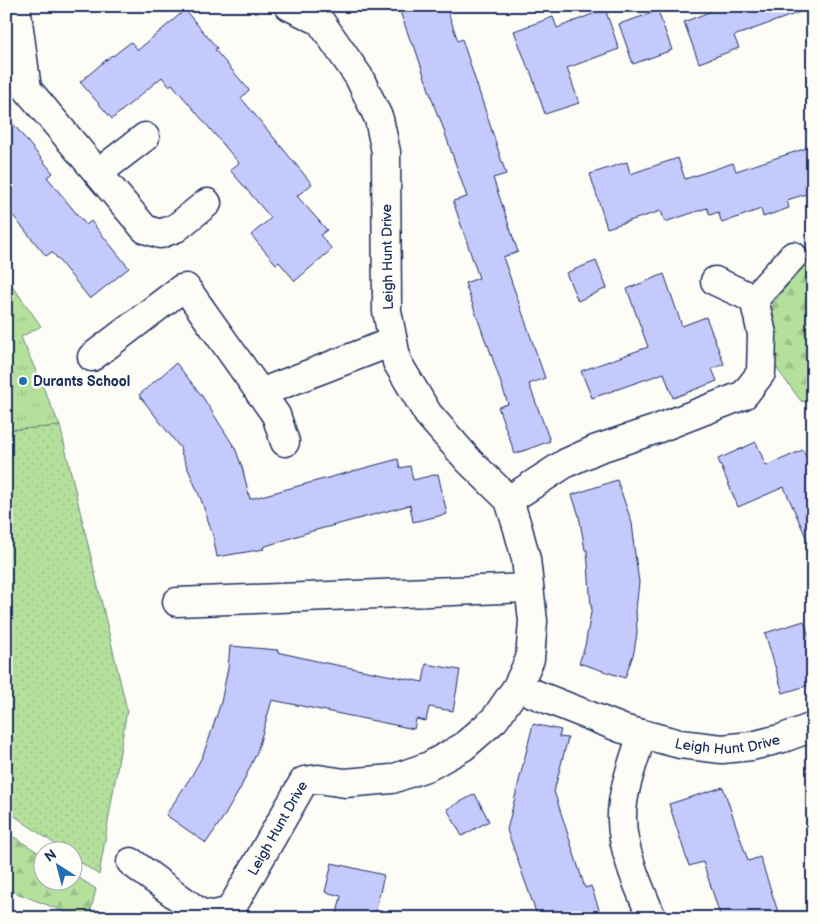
<svg xmlns="http://www.w3.org/2000/svg" width="819" height="924" font-family="'Balsamiq Sans',sans-serif">
  <style>
    .grass { fill: url(#grass-dots); stroke: #68887d }
    .forest { fill: url(#forest-firs); stroke: #68887d }
    .park { fill: url(#park-tufts); stroke: #68887d }
    .building { fill: #c5cafc; stroke: #1b2f5e }
    .lines { fill: none; stroke-linecap: round; stroke-linejoin: round }
    .minor-casing { stroke: #1b2f5e; stroke-width: 31 }
    .minor { stroke: #fdfcf7; stroke-width: 28 }
    .poi-dot { fill: #1f6fb2; stroke: #fdfcf7; stroke-width: 2 }
    .labels { text-anchor: middle; stroke-width: 5; stroke-linejoin: round; paint-order: stroke }
    .street-label { font-size: 14px; fill: #1b2f5e; stroke: #fdfcf7 }
    .poi-label { font-size: 14px; font-weight: bold; fill: #1b2f5e; stroke: #fdfcf7; text-anchor: start }
  </style>
  <defs>
    <pattern id="grass-dots" width="8" height="8" patternUnits="userSpaceOnUse" patternTransform="scale(1.25)"><rect width="8" height="8" fill="#b5e09c"/><path d="M2 2h.1M6 6h.1" fill="none" stroke="#9bc089" stroke-width="1.8" stroke-linecap="round"/></pattern>
    <pattern id="forest-firs" width="22" height="20" patternUnits="userSpaceOnUse" patternTransform="scale(1.25)"><rect width="22" height="20" fill="#b5e09c"/><path d="M5 1l3.5 6h-7zM16 11l3.5 6h-7z" fill="#9bc089"/></pattern>
    <pattern id="park-tufts" width="24" height="20" patternUnits="userSpaceOnUse" patternTransform="scale(1.25)"><rect width="24" height="20" fill="#b5e09c"/><path d="M3 7l-1-3M5 7V3M7 7l1-3M15 17l-1-3M17 17v-4M19 17l1-3" fill="none" stroke="#9bc089"/></pattern>
  </defs>
  <rect width="100%" height="100%" fill="#fdfcf7"/>
  <filter id="ink" filterUnits="userSpaceOnUse"><feTurbulence type="fractalNoise" baseFrequency=".02" numOctaves="2"/><feDisplacementMap in="SourceGraphic" scale="10" xChannelSelector="R" yChannelSelector="G"/><feConvolveMatrix kernelMatrix="1 2 1 2 8 2 1 2 1" color-interpolation-filters="sRGB"/></filter>
  <g filter="url(#ink)">
    <polygon class="grass" points="60,426 127,710 99,875 73,857 72,852 65,851 6,810 6,430"/>
    <g class="forest">
      <polygon points="813,257 813,403 801,401 775,366 773,334 773,303 801,268"/>
      <polygon points="6,832 42,855 42,882 72,882 73,874 96,889 89,918 81,918 6,889"/>
    </g>
    <polygon class="park" points="6,277 41,326 21,337 60,426 6,430"/>
    <g class="building">
      <polygon points="398,6 446,6 458,41 462,39 506,174 493,178 518,252 503,257 545,378 529,384 550,441 515,454 498,407 508,404 488,345 487,345 465,283 479,278 453,201 467,197 439,116 438,117 414,45 412,45"/>
      <polygon points="724,6 806,6 806,10 734,36 739,48 699,63 684,22"/>
      <polygon points="605,9 619,49 567,68 579,103 545,114 530,70 529,71 514,31 553,17 557,28"/>
      <polygon points="185,10 217,48 215,50 249,90 241,98 312,184 297,196 327,230 320,235 332,249 295,281 279,262 276,264 251,235 271,218 230,170 239,163 172,84 169,86 162,77 112,119 80,82 112,55 113,56 131,42 138,50"/>
      <polygon points="658,11 672,50 633,64 619,24"/>
      <polygon points="6,115 53,173 47,177 67,202 86,225 91,221 129,268 90,299 52,252 46,256 6,207"/>
      <polygon points="813,146 813,192 787,200 789,208 763,217 761,209 722,223 718,212 710,215 707,208 665,222 661,211 607,228 590,174 627,162 630,174 678,158 685,179 733,163 736,171"/>
      <polygon points="596,261 607,288 578,301 566,273"/>
      <polygon points="664,274 682,326 706,317 724,364 712,369 717,381 673,398 664,373 592,398 581,371 648,347 627,289"/>
      <polygon points="176,363 202,396 235,448 242,467 250,499 398,459 400,468 410,466 413,480 438,474 447,514 413,522 410,505 309,532 263,547 264,549 217,557 213,536 202,502 180,450 181,449 139,395"/>
      <polygon points="756,442 766,466 803,450 813,473 813,553 784,487 738,507 718,459"/>
      <polygon points="617,480 632,523 634,540 633,540 639,582 636,610 637,633 634,652 625,678 579,663 585,646 592,607 591,607 587,550 585,550 579,516 572,495"/>
      <polygon points="804,621 813,649 813,684 783,693 765,633"/>
      <polygon points="230,646 278,650 277,652 321,662 423,682 426,664 460,670 453,711 429,707 426,721 416,719 414,729 272,700 257,752 240,789 225,815 206,843 166,815 192,775 202,757 209,739 221,702 228,668"/>
      <polygon points="533,724 561,730 559,737 568,738 554,791 585,888 591,886 602,918 538,918 507,830"/>
      <polygon points="723,787 748,861 760,857 780,918 721,918 703,862 689,866 669,804"/>
      <polygon points="475,794 489,821 462,836 447,809"/>
      <polygon points="332,863 384,875 374,918 336,918 341,896 325,892"/>
    </g>
    <g class="lines">
      <g class="minor-casing">
        <g id="minor">
          <polyline points="16,6 27,89 145,229 160,234 176,228 207,203"/>
          <polyline points="98,173 145,137"/>
          <polyline points="754,299 793,256"/>
          <polyline points="92,357 181,289 186,288 276,415 285,442"/>
          <polyline points="260,393 392,342"/>
          <polyline points="509,500 566,463 597,449 654,430 744,395 761,373 762,334 754,299 715,281"/>
          <polyline points="177,602 529,588"/>
          <path id="s1" d="M517 687 623 729 680 744 722 749 752 746 783 738 813 727"/>
          <path d="M642 734C634 761 621 792 622 820 622 850 640 890 652 918"/>
          <path id="s2" d="M131 862 200 913 214 915 230 911 304 781 318 779 345 783 392 779 429 766 463 747 495 719 517 687 530 659 533 621 526 559 518 529 509 500 469 461 428 414 397 362 387 311 386 152 379 119 359 77 320 21 289 6"/>
        </g>
      </g>
      <use href="#minor" class="minor"/>
    </g>
  </g>
  <circle class="poi-dot" cx="23" cy="381" r="5"/>
  <g class="labels">
    <g class="street-label">
      <text transform="translate(387 257) rotate(-91)" y="5">Leigh Hunt Drive</text>
      <text dy="5" stroke="none"><textPath href="#s1" startOffset="221">Leigh Hunt Drive</textPath></text>
      <text dy="5" stroke="none"><textPath href="#s2" startOffset="212">Leigh Hunt Drive</textPath></text>
    </g>
    <g class="poi-label">
      <text x="33" y="386">Durants School</text>
    </g>
  </g>
  <rect width="819" height="924" fill="none" stroke="#fdfcf7" stroke-width="25"/>
  <rect x="12" y="12" width="794" height="899" fill="none" stroke="#1b2f5e" stroke-width="2" filter="url(#ink)"/>
  <g transform="translate(58 866) rotate(324)"><circle r="24" fill="#fdfcf7" stroke="#a3aaba"/>
  <path d="M0-4L9 19L0 12L-9 19Z" fill="#1f6fb2"/>
  <text y="-8" font-size="14" font-weight="bold" text-anchor="middle" fill="#1b2f5e">N</text>
  </g>
</svg>
